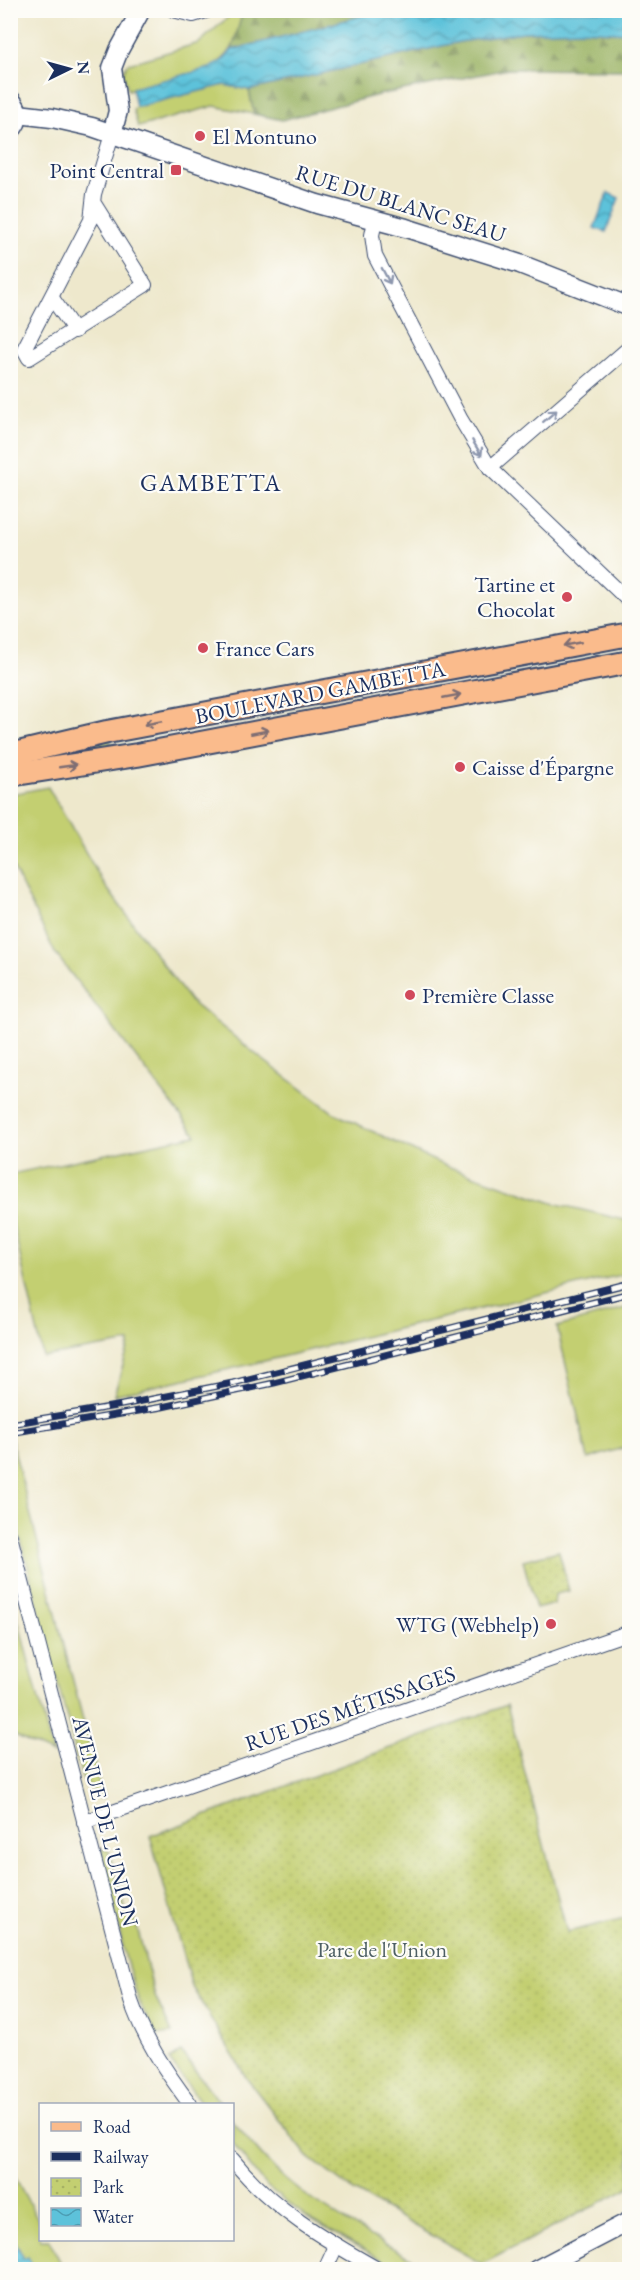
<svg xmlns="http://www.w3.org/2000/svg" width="640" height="2280" font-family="'EB Garamond',serif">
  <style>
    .grass { fill: #c3cf71; stroke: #6f7f68; stroke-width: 1.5 }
    .forest { fill: url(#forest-firs); stroke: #5a7060; stroke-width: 1.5 }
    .park { fill: url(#park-dots); stroke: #6f7f68; stroke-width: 1.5 }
    .water { fill: url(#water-waves); stroke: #3c789c; stroke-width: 1.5 }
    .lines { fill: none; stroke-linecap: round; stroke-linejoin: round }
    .minor-casing { stroke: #3b4b6e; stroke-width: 16 }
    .tertiary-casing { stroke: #3b4b6e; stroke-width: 21 }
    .primary-casing { stroke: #3b4b6e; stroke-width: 26 }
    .minor { stroke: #fff; stroke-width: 14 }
    .tertiary { stroke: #fff; stroke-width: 18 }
    .primary { stroke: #fabb8c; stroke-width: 22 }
    .rail-casing { stroke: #1b2f5e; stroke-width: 7 }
    .rail { stroke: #fdfcf7; stroke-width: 4.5; stroke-dasharray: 14; stroke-linecap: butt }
    .oneway { stroke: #8d97ae }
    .oneway2 { stroke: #7f6e73 }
    .poi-dot { fill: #d1495b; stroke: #fdfcf7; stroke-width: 2 }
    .labels { text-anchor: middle; stroke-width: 4.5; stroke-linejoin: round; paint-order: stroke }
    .poi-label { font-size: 22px; fill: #1b2f5e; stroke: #fdfcf7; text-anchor: start }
    .street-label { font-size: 22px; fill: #1b2f5e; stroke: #fdfcf7 }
    .park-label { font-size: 22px; fill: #4d5f64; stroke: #fdfcf7 }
    .neighbourhood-label { font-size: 24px; letter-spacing: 1.5px; fill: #1b2f5e; stroke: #fdfcf7 }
  </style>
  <defs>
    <pattern id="forest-firs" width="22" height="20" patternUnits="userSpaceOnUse" patternTransform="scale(1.5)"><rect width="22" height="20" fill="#9ab263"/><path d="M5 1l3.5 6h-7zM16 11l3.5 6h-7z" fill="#7d9155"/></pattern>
    <pattern id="park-dots" width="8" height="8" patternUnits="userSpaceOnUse" patternTransform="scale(1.5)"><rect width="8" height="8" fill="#c3cf71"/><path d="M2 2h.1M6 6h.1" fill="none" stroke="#a7b264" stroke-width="1.8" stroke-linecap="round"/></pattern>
    <pattern id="water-waves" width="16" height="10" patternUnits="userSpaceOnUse" patternTransform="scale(1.5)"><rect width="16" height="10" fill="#5dc2da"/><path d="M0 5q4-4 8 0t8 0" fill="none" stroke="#4c9eb4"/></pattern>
  </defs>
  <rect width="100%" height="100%" fill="#fdfcf7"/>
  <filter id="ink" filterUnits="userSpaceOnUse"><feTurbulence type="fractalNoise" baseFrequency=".0167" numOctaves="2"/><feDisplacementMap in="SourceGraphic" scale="12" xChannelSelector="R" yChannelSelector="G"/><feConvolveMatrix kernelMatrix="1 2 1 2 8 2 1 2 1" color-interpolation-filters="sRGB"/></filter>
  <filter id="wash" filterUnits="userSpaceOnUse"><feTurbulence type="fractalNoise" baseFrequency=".008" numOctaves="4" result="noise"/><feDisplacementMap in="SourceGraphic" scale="24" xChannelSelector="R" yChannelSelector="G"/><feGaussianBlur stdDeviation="1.35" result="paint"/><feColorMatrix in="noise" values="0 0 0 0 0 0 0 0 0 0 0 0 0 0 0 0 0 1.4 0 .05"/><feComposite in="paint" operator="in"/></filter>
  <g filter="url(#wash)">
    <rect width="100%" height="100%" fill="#eee8cc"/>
    <g class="grass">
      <path d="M235 11H243C236 37 236 54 210 68L128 90 123 73 127 64 199 43Z"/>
      <polygon points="224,85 249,90 254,114 214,106 138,127 133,109 136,107"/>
      <polygon points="110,739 113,752 57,759 38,756"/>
      <polygon points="48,787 104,884 190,1001 262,1059 334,1113 441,1164 553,1203 629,1221 629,1273 252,1364 114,1395 130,1342 43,1357 11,1216 11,1174 196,1135 55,953 11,863 11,794"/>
      <polygon points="629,1307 629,1446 588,1459 557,1327"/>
      <polygon points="10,1438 11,1438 103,1798 98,1798 82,1777 11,1502"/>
      <polygon points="11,1593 53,1754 11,1734"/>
      <polygon points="108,1849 125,1909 135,1919 155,1996 172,2033 156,2035 139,2002 126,1960 101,1850"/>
      <polygon points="181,2052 221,2104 202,2104 169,2060"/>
      <path d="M232 2120C252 2145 277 2175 303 2193 343 2222 388 2245 431 2269H399L308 2218 265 2185 233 2144Z"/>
      <polygon points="10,2168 40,2223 40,2240 49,2240 64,2269 35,2269 28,2258 24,2259 11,2233"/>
    </g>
    <g class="forest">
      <polygon points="243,11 384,11 232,50"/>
      <polygon points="581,30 629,33 629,70 508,69 378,95 282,120 254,114 249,90 459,42 523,32"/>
    </g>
    <g class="park">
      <polygon points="559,1551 569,1591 555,1594 554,1604 536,1609 523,1560"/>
      <polygon points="507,1705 567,1932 629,1917 630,2187 482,2264 354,2191 308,2157 247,2079 192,1987 150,1836"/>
    </g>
    <g class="water">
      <polygon points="384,10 629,11 629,33 581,30 523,32 459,42 249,90 224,85 136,107 132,88 210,68 222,61 232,50"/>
      <polygon points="608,193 619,198 606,232 594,228"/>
      <polygon points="11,2233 24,2259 28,2257 35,2269 11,2269"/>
    </g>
  </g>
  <g filter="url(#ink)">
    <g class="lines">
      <g class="minor-casing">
        <g id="minor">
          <polyline points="173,10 193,15 209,10"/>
          <polyline points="93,202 145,285 29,358 24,349 91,220 94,194 112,134"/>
          <polyline points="375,221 372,235 375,256 460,418 490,468 630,602"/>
          <polyline points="52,298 75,331"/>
          <polyline points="490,468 630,347"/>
          <path d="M10 1536 131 2001C144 2039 166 2072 190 2104"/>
          <polyline points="84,1822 630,1632"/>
          <path d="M232 2159C272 2209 324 2239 379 2270"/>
          <polyline points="325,2270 336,2246"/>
        </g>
      </g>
      <g class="tertiary-casing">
        <g id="tertiary">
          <path d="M10 99C20 109 21 121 10 131"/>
          <polyline points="18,114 52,118 92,127 317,204 406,228 520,264 630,307"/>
          <polyline points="112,134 118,111 112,68 119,50 141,10"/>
          <polyline points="536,2270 630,2221"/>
        </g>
      </g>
      <g class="primary-casing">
        <g id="primary">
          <polyline points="10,755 107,732 630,634"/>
          <polyline points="10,775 137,755 630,662"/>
        </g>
      </g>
      <use href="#minor" class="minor"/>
      <use href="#tertiary" class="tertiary"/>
      <use href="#primary" class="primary"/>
      <g class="rail-casing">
        <g id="rail">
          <polyline points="10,1424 122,1405 233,1383 630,1283"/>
          <polyline points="10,1433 162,1407 274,1383 630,1293"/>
        </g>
      </g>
      <use href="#rail" class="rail"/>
    </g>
    <defs><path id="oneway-shaft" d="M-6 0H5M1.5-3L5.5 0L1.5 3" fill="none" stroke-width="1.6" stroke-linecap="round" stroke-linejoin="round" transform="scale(1.5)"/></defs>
    <g class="oneway">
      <use href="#oneway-shaft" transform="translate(386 276) rotate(62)"/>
      <use href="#oneway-shaft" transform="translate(550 416) rotate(-41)"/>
      <use href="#oneway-shaft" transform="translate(477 448) rotate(59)"/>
    </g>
    <g class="oneway2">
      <use href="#oneway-shaft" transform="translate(572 644) rotate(169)"/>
      <use href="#oneway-shaft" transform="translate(452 696) rotate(-11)"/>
      <use href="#oneway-shaft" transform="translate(153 723) rotate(169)"/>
      <use href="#oneway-shaft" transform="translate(260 732) rotate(-11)"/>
      <use href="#oneway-shaft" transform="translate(68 766) rotate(-8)"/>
    </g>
  </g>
  <g class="poi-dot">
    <circle cx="200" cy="136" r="6"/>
    <rect x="170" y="164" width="12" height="12" rx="3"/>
    <circle cx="567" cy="597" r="6"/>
    <circle cx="203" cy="648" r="6"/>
    <circle cx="460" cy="767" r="6"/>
    <circle cx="410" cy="995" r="6"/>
    <circle cx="551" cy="1624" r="6"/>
  </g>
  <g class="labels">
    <g class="poi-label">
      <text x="212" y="144">El Montuno</text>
      <text x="164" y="178" text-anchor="end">Point Central</text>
      <text x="555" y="592" text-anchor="end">Tartine et<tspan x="555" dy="25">Chocolat</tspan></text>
      <text x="215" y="656">France Cars</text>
      <text x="472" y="775">Caisse d'Épargne</text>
      <text x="422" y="1003">Première Classe</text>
      <text x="539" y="1632" text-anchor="end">WTG (Webhelp)</text>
    </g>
    <g class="street-label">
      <text transform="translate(401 203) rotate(17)" y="8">RUE DU BLANC SEAU</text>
      <text transform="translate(320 692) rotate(-11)" y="8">BOULEVARD GAMBETTA</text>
      <text transform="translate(350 1708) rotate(-19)" y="8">RUE DES MÉTISSAGES</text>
      <text transform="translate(106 1821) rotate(76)" y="8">AVENUE DE L'UNION</text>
    </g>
    <g class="park-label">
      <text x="382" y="1957">Parc de l'Union</text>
    </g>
    <g class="neighbourhood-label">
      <text x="211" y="491">GAMBETTA</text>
    </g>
  </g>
  <rect width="640" height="2280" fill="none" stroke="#fdfcf7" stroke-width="36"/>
  <rect x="39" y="2103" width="195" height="138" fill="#fdfcf7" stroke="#a3aaba" stroke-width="1.5"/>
  <rect x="51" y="2122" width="30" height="9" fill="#fabb8c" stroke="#a3aaba" stroke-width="1.5"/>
  <text x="93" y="2133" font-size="18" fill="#1b2f5e">Road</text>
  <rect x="51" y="2152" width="30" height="9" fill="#1b2f5e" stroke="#a3aaba" stroke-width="1.5"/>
  <text x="93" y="2163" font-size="18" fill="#1b2f5e">Railway</text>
  <rect x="51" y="2178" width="30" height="18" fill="url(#park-dots)" stroke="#a3aaba" stroke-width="1.5"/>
  <text x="93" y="2193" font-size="18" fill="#1b2f5e">Park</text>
  <rect x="51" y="2208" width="30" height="18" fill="url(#water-waves)" stroke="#a3aaba" stroke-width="1.5"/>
  <text x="93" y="2223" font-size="18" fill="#1b2f5e">Water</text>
  <g transform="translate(69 69) rotate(85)" stroke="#fdfcf7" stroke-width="4.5" paint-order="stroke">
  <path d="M0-4.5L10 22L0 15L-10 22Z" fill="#1b2f5e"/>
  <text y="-9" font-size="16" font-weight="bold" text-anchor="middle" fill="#1b2f5e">N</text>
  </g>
</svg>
